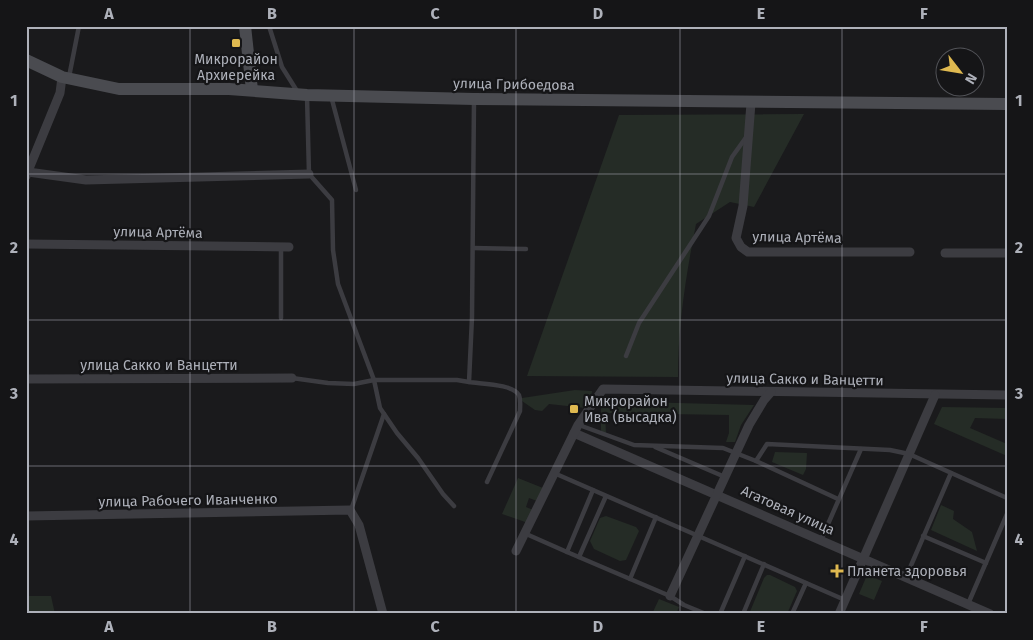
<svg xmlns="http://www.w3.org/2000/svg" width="1033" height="640" font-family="'Fira Sans',sans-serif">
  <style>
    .green { fill: #252c26 }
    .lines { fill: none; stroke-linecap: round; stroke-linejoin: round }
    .lane { stroke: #3c3c41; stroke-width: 4.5 }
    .street { stroke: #3c3c41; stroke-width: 9 }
    .secondary { stroke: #4a4b50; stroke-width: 12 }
    .grid { fill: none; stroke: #aeb1ba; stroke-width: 1; stroke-opacity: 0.55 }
    .poi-dot { fill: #dfb950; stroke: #151517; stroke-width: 2 }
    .labels { text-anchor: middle; stroke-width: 4.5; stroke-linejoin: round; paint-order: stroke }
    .poi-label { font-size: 14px; fill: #aeb1ba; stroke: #151517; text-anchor: start }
    .street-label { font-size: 14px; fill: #aeb1ba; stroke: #151517 }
    .neatline { fill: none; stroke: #aeb1ba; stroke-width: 2 }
    .grid-label { font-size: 16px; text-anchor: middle; font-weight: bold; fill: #aeb1ba }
  </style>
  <rect width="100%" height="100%" fill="#1a1a1c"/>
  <g class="green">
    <path d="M804 114 754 207 730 202 696 224C686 275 678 325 678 377L527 376 619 115Z"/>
    <polygon points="575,390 592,391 591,401 586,408 549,404 542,411 535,410 522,401 522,398"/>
    <polygon points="601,401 754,405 741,425 735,442 726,442 729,433 729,415 605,413 606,434 601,433"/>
    <polygon points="942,407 1007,408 1007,419 975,418 970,428 1007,444 1007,456 934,424"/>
    <polygon points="775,452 807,453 806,469 803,475 772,462"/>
    <polygon points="518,478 543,488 537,501 529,498 526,507 533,510 528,523 502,514"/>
    <polygon points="941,505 954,511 953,519 972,532 977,551 931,530"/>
    <polygon points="606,516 636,527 639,531 626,560 620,561 594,549 590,541 600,518"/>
    <polygon points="767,575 770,575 795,587 797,591 787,614 749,614 764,578"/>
    <polygon points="867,575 882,581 874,600 859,594"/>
    <polygon points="26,596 51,596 55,614 26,614"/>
    <polygon points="659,599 679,607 676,614 652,614"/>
  </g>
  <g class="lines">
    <g class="lane">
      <polyline points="269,26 282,67 297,91"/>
      <polyline points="69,77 79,26"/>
      <polyline points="307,96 309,174 332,200 333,250 338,284 374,380 380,408 397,433 418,458 443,494 454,506"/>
      <polyline points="331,96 356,190"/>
      <path d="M474 100 472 317 469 382C481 384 513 384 519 395 521 400 520 406 520 411L487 482"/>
      <polyline points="281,247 281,318"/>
      <polyline points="473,248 526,249"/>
      <polyline points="626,356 639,323 709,216 732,157 747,136"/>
      <polyline points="292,378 328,383 354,384 374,380 457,380 469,382"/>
      <polyline points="579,425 634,445 723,448 756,461 767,444 890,450 909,454 1007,498"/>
      <polyline points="655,447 725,477"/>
      <polyline points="756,461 838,499"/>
      <polyline points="554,473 845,600"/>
      <polyline points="593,490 567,552 670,596 684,605 706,614"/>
      <polyline points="351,510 384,414"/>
      <polyline points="524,533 567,552"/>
      <polyline points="923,536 986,563"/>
      <polyline points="821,540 861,449"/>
      <polyline points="579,557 606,496"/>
      <polyline points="906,577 951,473"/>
      <polyline points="630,579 656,517"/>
      <polyline points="968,604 1007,514"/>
      <polyline points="720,614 745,556"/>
      <polyline points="743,614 764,564"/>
      <polyline points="792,614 806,583"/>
    </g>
    <g class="street">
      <polyline points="751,103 743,206 736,238 741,247 748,252 910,252"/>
      <polyline points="28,172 86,180 309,174"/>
      <polyline points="26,176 60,93 62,77"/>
      <polyline points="26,244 289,247"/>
      <polyline points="945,253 1007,253"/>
      <polyline points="26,379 292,378"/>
      <polyline points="574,433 990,614"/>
      <polyline points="26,516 350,510 359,525 383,614"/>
      <polyline points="516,551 578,425 603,389 1007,395"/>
      <polyline points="670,596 749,425 764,400 771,392"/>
      <polyline points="839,614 935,395"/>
    </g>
    <g class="secondary">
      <polyline points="245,26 252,90"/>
      <polyline points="26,60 62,77 119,89 229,89 307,95 474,99 1007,104"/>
    </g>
  </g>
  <path class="grid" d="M190 26V614M354 26V614M516 26V614M680 26V614M842 26V614M26 174H1007M26 320H1007M26 466H1007"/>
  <g class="poi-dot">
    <rect x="231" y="38" width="10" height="10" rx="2.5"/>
    <rect x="569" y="404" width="10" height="10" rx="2.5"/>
    <path d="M834.5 563.5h5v5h5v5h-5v5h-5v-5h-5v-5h5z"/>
  </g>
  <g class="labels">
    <g class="poi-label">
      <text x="236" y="64" text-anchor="middle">Микрорайон<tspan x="236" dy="16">Архиерейка</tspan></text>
      <text x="584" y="406">Микрорайон<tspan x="584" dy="16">Ива (высадка)</tspan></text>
      <text x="847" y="576">Планета здоровья</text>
    </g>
    <g class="street-label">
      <text transform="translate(514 84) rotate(1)" y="5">улица Грибоедова</text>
      <text transform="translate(158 232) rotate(1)" y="5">улица Артёма</text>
      <text transform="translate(797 237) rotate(1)" y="5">улица Артёма</text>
      <text x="159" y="370">улица Сакко и Ванцетти</text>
      <text transform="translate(805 379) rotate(1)" y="5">улица Сакко и Ванцетти</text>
      <text transform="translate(188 500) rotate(-1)" y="5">улица Рабочего Иванченко</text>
      <text transform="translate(788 510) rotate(24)" y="5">Агатовая улица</text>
    </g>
  </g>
  <rect width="1033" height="640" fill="none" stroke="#151517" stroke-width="55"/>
  <g transform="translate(960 72) rotate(121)"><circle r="24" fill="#151517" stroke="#525358"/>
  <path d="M0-4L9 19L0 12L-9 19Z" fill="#dfb950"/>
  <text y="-8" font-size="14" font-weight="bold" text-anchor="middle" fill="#aeb1ba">N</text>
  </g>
  <rect x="28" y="28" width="978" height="584" class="neatline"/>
  <g class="grid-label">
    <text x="109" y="19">A</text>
    <text x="272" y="19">B</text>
    <text x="435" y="19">C</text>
    <text x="598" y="19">D</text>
    <text x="761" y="19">E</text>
    <text x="924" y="19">F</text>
    <text x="14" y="106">1</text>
    <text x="1019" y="106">1</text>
    <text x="14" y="253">2</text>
    <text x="1019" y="253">2</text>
    <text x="14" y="399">3</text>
    <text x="1019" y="399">3</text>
    <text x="14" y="545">4</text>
    <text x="1019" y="545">4</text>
    <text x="109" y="632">A</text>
    <text x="272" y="632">B</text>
    <text x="435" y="632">C</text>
    <text x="598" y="632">D</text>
    <text x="761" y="632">E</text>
    <text x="924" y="632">F</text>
  </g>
</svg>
